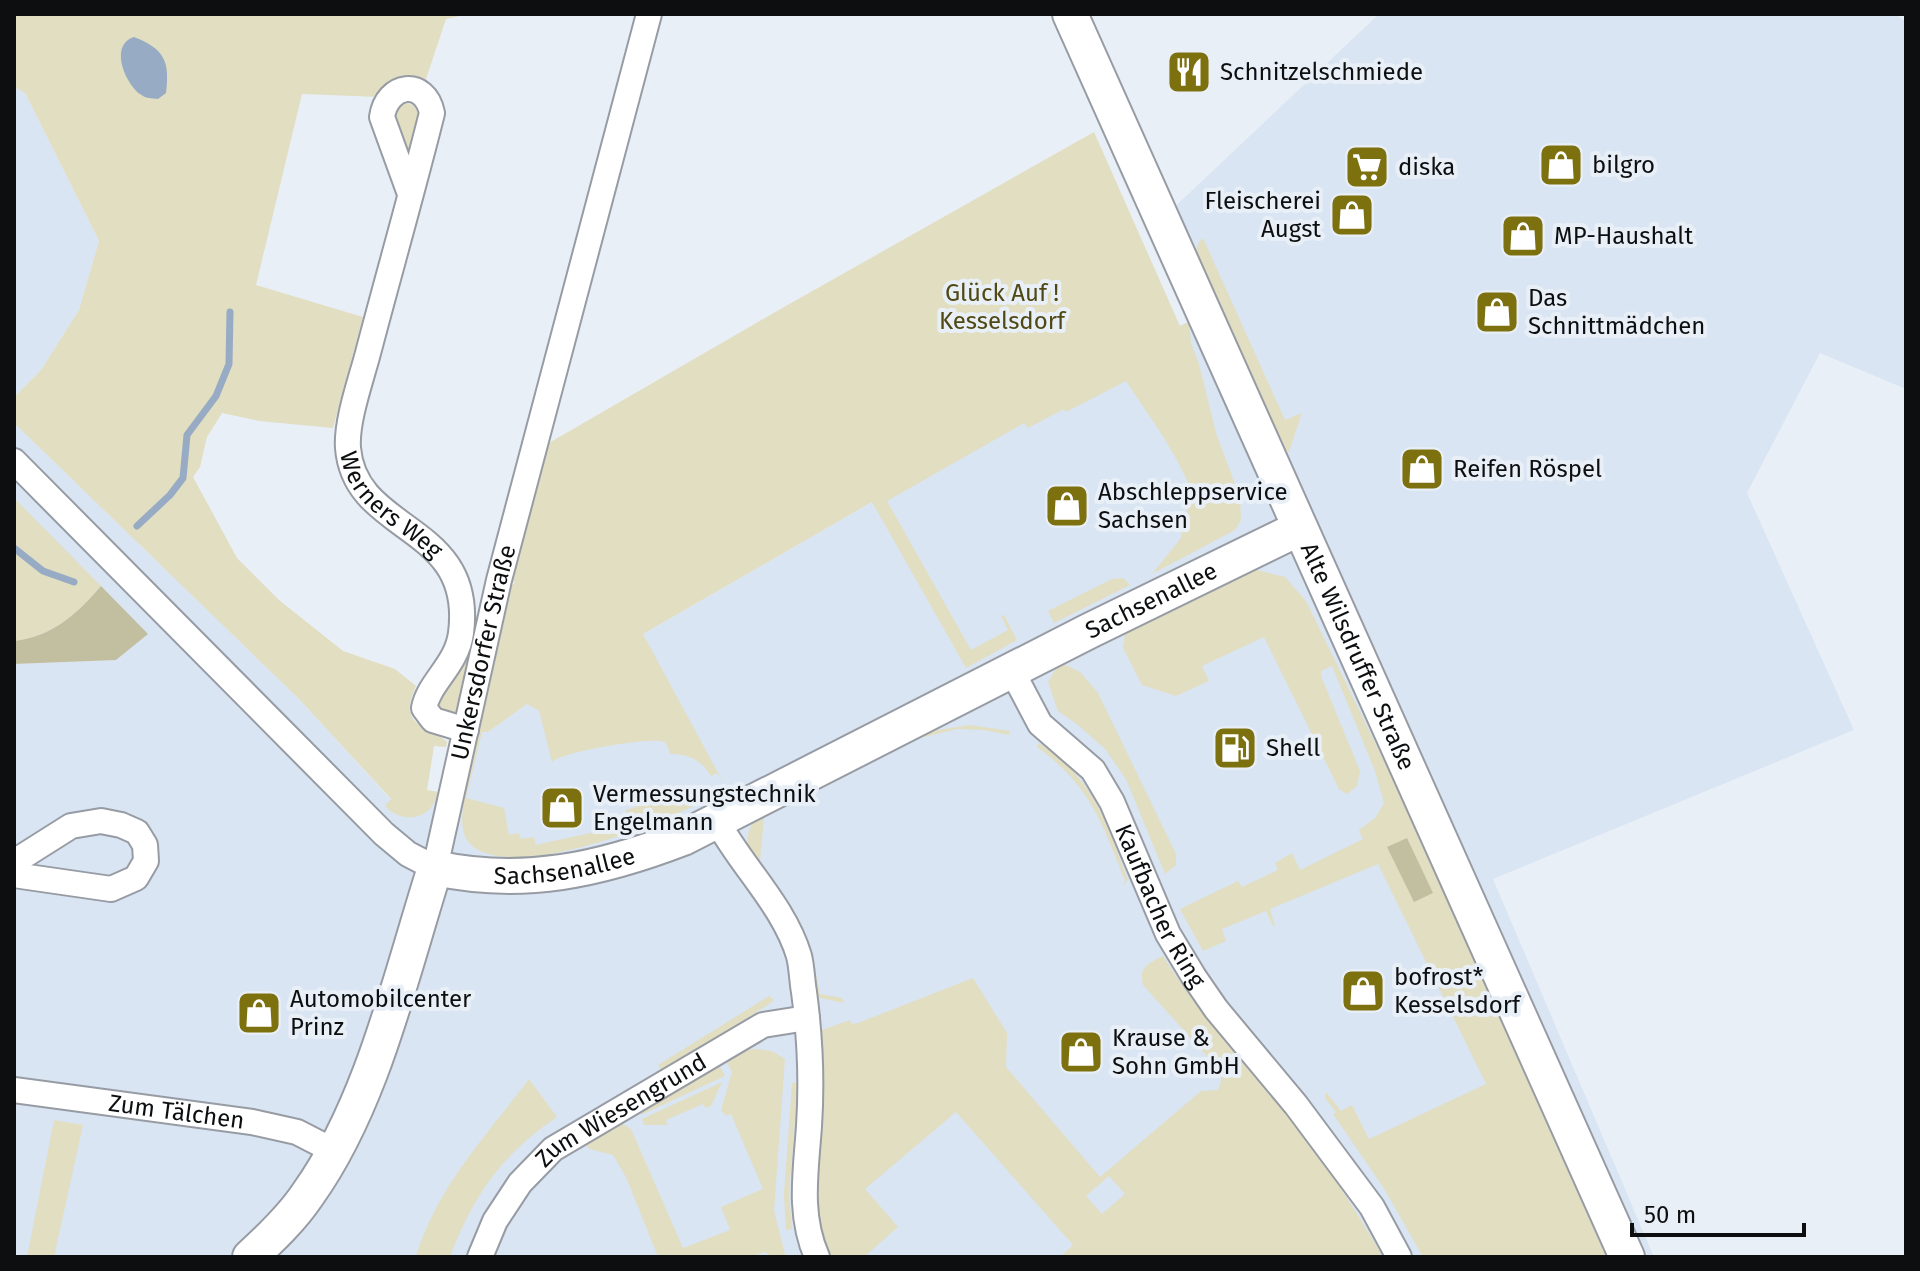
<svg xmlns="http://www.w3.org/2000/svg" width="1920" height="1271" font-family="'Fira Sans',sans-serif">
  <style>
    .built { fill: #dae5f3 }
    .green { fill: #e1dec1; fill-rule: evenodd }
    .forest { fill: #c2bea0 }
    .water { fill: #98abc4 }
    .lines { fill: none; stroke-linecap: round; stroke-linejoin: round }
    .stream { stroke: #98abc4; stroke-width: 7 }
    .street-casing { stroke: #979ca4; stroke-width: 28 }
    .secondary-casing { stroke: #979ca4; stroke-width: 38 }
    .street { stroke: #fff; stroke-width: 24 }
    .secondary { stroke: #fff; stroke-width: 34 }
    .labels { text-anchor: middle; stroke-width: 8; stroke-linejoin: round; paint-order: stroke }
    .poi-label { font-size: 24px; fill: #0c0e10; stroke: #e9eff7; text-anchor: start }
    .park-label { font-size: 24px; fill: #4f4813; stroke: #e9eff7 }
    .street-label { font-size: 24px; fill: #0c0e10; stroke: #e9eff7 }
  </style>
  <rect width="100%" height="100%" fill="#e9eff7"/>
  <g class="built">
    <polygon points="1379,14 1895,14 1906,22 1906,389 1820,353 1747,493 1854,730 1493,879 1654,1257 14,1257 14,664 116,660 147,634 14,498 14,423 299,699 393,802 423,795 463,803 482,731 488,732 527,704 643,634 1150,342 1212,309 1167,214"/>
    <polygon points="14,87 25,93 99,241 79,310 41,370 14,397"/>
  </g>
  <g class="green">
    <path d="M14 14H469L446 19 424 85 379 97 302 94 256 285 363 317 333 428 259 421 222 413 207 437 200 467 193 477 237 558 279 600 343 651 395 669 416 686C397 728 426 723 447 742L446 747 434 746 427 790 438 792C432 820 403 825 385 806L391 799 299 699 14 423V397L41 370 79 310 99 241 25 93 14 87Z"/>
    <polygon points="401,102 413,105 419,114 408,152 393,118 396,106"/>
    <path d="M1094 132 1180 326 1189 322 1191 343 1199 364 1216 433 1240 498 1241 520 1235 530 1152 574 1181 538 1184 517 1193 495C1177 452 1150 418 1126 381L1066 412 1064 409 1028 428 1024 423 887 501 971 650 1008 630 1001 616 1004 615 1017 640 966 668 872 502 643 634 723 782 717 773 711 776C703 761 687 753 670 754L668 747C667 746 666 743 664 742 653 736 561 752 552 762L539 711 527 704 488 732H482L466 798 504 808 509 835 519 833 521 839 534 837 536 845 612 828 613 830 629 827 626 810 688 790 696 792 701 802C658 825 513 882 471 845 460 835 462 817 463 804L459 802 509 587 515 583 507 574 542 447 777 311Z"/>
    <polygon points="1203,238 1285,420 1302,413 1289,452 1277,447 1191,265 1199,242"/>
    <path d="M14 498 101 586C78 613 52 637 14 641Z"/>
    <polygon points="1257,570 1285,577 1306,601 1419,833 1610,1257 1423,1257 1383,1187 1333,1114 1336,1112 1325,1098 1326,1092 1341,1111 1352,1105 1369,1139 1486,1084 1378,864 1270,909 1275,926 1273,926 1266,911 1222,929 1226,941 1203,951 1180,909 1238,881 1242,887 1278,870 1275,863 1292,853 1300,870 1363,839 1359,830 1375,818 1384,803 1375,771 1332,666 1321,671 1321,676 1360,771 1357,786 1347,794 1339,789 1264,637 1202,666 1209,681 1176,696 1142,685 1123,648 1125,634 1128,629 1240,571"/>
    <polygon points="1123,578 1130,585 1054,623 1048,611 1112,579"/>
    <polygon points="469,614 481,616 459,713 434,711"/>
    <polygon points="1060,662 1080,672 1098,693 1176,854 1176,865 1165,874 1126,779 1105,749 1078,725 1058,711 1048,682"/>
    <path d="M970 725 1010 731 1009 735 984 730 957 729 912 740 764 816 760 863C795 908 810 938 820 994L842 998 844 1003 816 997 747 849C747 837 748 828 756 818L925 732Z"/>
    <path d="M1039 743C1095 780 1105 820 1128 880L1122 886 1125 881C1103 824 1089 784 1037 747Z"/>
    <path d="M1163 956C1198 1013 1239 1054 1280 1105 1318 1153 1352 1203 1383 1257H1060L1073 1245 956 1112 865 1189 898 1227 864 1257H826L813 1214 819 1031 850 1020 851 1024 858 1023 973 978 1007 1033 1006 1067 1100 1177 1201 1091 1218 1090 1221 1081V1072L1143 985C1138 967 1149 963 1163 956ZM1109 1176 1125 1194 1102 1214 1086 1196Z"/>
    <polygon points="769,996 774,1000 768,1005 662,1071 658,1065"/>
    <polygon points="757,1049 772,1051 785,1059 774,1211 785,1254 784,1257 771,1257 765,1252 750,1257 658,1257 626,1177 613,1155 590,1149 584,1144 620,1122 631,1129 683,1248 730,1230 721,1207 763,1189 731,1114 726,1116 721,1110 732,1072 725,1059 742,1050"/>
    <polygon points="718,1063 725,1076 641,1115 642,1108"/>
    <path d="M529 1079 557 1117C502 1154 473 1196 450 1257H416C436 1188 487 1135 529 1079Z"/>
    <polygon points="722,1082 711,1106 705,1108 703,1104 666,1120 668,1125 644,1125 642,1119"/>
    <polygon points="792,1083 798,1083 789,1194 792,1229 786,1230 784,1194"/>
    <polygon points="54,1120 83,1125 54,1257 27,1257"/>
  </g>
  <g class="forest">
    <path d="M101 586 148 634 116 660 14 664V641C52 637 78 613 101 586Z"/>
    <polygon points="1407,838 1433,893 1414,902 1387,847"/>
  </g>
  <path class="water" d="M134 37C165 49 170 62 166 93L158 99C151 98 146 99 140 94 125 83 109 45 134 37Z"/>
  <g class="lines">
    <g class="stream">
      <polyline points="137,526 170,495 183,478 187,435 216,396 229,364 230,312"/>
      <polyline points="14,548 43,571 74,582"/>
    </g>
    <g class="street-casing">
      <g id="street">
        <path id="s1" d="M410 194 382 117C387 83 425 78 432 113 412 193 389 273 368 353 361 380 346 421 348 448 355 535 475 522 461 633 457 665 429 682 424 708L433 720 466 730"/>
        <path id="s2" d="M14 461 384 834 408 854 435 868 499 580 649 14"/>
        <path id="s3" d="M1012 671 1040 724 1093 770 1112 802 1168 934 1194 977 1216 1009 1296 1105 1372 1207 1399 1257"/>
        <path d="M717 821C742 867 784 906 799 956 802 968 802 981 804 992 810 1037 812 1081 809 1126 806 1171 798 1214 817 1257"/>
        <polyline points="14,862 71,826 101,821 121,825 137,832 145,845 146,861 136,878 111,889 14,875"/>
        <path id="s4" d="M14 1090 252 1122 297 1132 334 1151"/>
        <path id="s5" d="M480 1257 495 1221 520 1183 553 1149 763 1025 807 1018"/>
      </g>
    </g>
    <g class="secondary-casing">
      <g id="secondary">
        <path id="s6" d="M1070 14 1627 1257"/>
        <path id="s7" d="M250 1257C271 1238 292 1218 308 1194 373 1103 401 974 435 868 523 887 600 870 683 838L1089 631 1300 528"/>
      </g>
    </g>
    <use href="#street" class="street"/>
    <use href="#secondary" class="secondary"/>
  </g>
  <defs>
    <g id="restaurant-square" transform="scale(2.3)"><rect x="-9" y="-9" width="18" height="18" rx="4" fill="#7c700f" stroke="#e9eff7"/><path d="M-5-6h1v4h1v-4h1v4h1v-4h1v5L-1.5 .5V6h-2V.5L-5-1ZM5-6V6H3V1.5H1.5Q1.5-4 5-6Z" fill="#fff"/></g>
    <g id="shop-square" transform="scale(2.3)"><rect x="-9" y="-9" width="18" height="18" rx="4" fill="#7c700f" stroke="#e9eff7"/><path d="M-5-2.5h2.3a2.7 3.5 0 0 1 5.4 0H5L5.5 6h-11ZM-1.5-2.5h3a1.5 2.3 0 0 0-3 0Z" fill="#fff"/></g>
    <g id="supermarket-square" transform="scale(2.3)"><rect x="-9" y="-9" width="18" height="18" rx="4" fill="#7c700f" stroke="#e9eff7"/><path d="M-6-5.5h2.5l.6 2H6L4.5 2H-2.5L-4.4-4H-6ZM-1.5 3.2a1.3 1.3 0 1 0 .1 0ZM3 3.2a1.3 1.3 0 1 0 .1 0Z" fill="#fff"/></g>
    <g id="fuel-square" transform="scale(2.3)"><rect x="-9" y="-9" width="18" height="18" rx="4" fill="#7c700f" stroke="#e9eff7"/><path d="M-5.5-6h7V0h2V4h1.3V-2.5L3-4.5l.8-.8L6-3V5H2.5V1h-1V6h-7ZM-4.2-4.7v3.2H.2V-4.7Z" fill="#fff"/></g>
  </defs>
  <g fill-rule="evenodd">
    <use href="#restaurant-square" x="1189" y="72"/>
    <use href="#shop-square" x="1561" y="165"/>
    <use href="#supermarket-square" x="1367" y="167"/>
    <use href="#shop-square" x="1352" y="215"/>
    <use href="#shop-square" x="1523" y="236"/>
    <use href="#shop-square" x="1497" y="312"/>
    <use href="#shop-square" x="1422" y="469"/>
    <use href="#shop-square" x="1067" y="506"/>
    <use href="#fuel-square" x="1235" y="748"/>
    <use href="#shop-square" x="562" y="808"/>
    <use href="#shop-square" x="1363" y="991"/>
    <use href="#shop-square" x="259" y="1013"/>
    <use href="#shop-square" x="1081" y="1052"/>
  </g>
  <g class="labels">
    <g class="poi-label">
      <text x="1220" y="80">Schnitzelschmiede</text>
      <text x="1592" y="173">bilgro</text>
      <text x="1398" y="175">diska</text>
      <text x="1321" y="209" text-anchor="end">Fleischerei<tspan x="1321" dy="28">Augst</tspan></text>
      <text x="1554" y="244">MP-Haushalt</text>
      <text x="1528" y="306">Das<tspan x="1528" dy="28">Schnittmädchen</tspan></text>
      <text x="1453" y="477">Reifen Röspel</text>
      <text x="1098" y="500">Abschleppservice<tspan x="1098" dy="28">Sachsen</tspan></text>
      <text x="1266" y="756">Shell</text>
      <text x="593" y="802">Vermessungstechnik<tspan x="593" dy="28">Engelmann</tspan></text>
      <text x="1394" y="985">bofrost*<tspan x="1394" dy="28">Kesselsdorf</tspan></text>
      <text x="290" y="1007">Automobilcenter<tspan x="290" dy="28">Prinz</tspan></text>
      <text x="1112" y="1046">Krause &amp;<tspan x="1112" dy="28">Sohn GmbH</tspan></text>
    </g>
    <g class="park-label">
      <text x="1002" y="301">Glück Auf !<tspan x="1002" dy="28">Kesselsdorf</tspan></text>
    </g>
    <g class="street-label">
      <text dy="8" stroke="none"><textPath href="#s1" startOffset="580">Werners Weg</textPath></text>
      <text dy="8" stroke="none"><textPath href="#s7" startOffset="1216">Sachsenallee</textPath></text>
      <text dy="8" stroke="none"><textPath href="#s2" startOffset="808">Unkersdorfer Straße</textPath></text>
      <text dy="8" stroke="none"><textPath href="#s6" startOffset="704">Alte Wilsdruffer Straße</textPath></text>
      <text dy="8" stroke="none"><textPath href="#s7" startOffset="568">Sachsenallee</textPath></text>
      <text dy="8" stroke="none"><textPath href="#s3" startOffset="282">Kaufbacher Ring</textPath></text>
      <text dy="8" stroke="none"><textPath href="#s4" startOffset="164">Zum Tälchen</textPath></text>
      <text dy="8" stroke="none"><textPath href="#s5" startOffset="210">Zum Wiesengrund</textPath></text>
    </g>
  </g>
  <rect width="1920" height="1271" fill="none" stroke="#0c0e10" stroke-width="32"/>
  <path d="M1632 1223v12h172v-12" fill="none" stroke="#0c0e10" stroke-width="4"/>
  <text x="1644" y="1223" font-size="24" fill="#0c0e10" stroke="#e9eff7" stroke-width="6" paint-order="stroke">50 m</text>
</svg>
